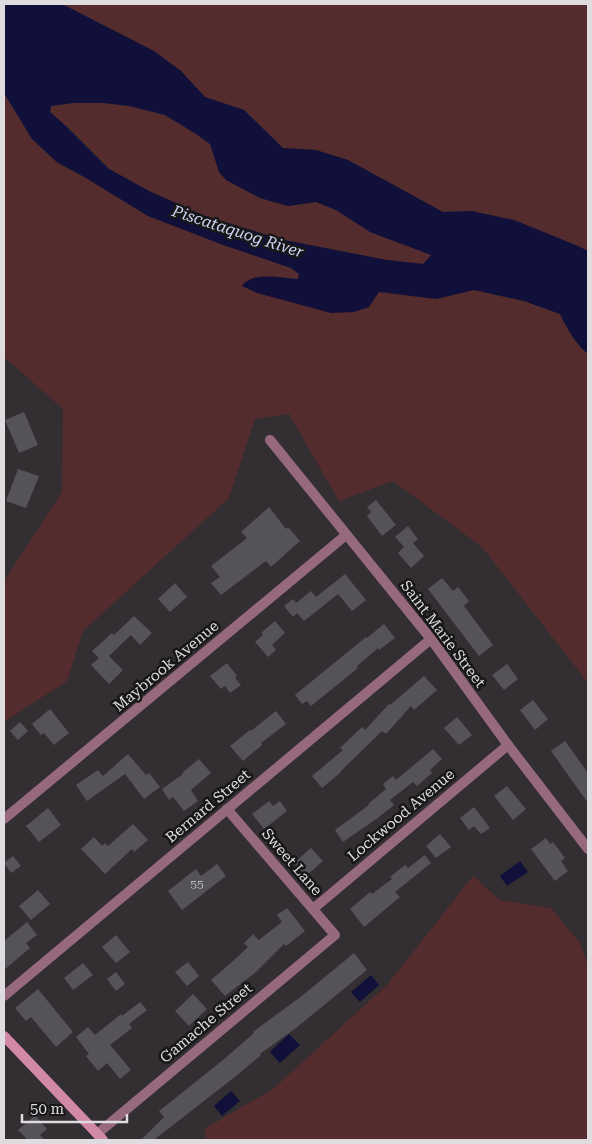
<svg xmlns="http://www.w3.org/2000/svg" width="592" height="1144" font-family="'Roboto Serif',serif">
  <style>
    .green { fill: #552c2e }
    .water { fill: #11103a; fill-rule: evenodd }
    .building { fill: #555359 }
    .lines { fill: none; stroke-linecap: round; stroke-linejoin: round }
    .minor { stroke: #96697c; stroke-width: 10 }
    .secondary { stroke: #d189a7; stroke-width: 10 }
    .labels { text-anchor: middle; stroke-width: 5; stroke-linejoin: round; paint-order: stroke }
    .number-label { font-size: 12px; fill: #bcbabd }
    .street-label { font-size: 15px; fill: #dedcde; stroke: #181718 }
    .water-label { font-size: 16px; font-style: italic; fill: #ced3f3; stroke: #181718 }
  </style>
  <rect width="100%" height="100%" fill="#322e32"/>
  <g class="green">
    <polygon points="62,4 588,4 588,251 578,246 514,220 472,211 443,212 348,160 316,150 283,148 244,110 205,97 181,71 154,51"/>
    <path d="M4 93 32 139 57 163 86 178 148 216 291 268 299 274 298 279 262 276 436 299 474 290 524 301 560 314C567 329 575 343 588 354V683L482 547 393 481 339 501 289 414 255 419 229 498 83 631 67 681 4 722V581L62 492 63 409 4 357Z"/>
    <polygon points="73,103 104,103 129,106 165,115 196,134 210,144 219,172 226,180 260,198 288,206 316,202 336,210 370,232 432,255 423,264 387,260 284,240 205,216 151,192 109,169 67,127 50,112 51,106"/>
    <polygon points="473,876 500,900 551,908 580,943 588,965 588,1140 206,1140 204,1129 273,1089 387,985"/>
  </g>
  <g class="water">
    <path d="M4 4H62L154 51 181 71 205 97 244 110 283 148 316 150 348 160 443 212 472 211 514 220 578 246 588 251V354C575 343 567 329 560 314L524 301 474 290 436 299 379 292 369 307 354 312 331 313 257 293 242 286C252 271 282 278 298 279L299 274 291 268 223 245 148 216 86 178 57 162 32 139 4 93ZM73 103H104L129 106 165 115 196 134 210 144 219 172 226 180 260 198 288 206 316 202 336 210 370 232 431 255 423 264 387 260 284 240 205 216 151 192 109 169 67 127 50 112 51 106Z"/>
    <polygon points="520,861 528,872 507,886 500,876"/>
    <polygon points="371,975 379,985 360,1002 351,992"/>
    <polygon points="289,1034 300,1045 280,1063 270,1052"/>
    <polygon points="231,1091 240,1101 222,1116 214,1106"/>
  </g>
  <g class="building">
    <polygon points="24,412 38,445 19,453 5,420"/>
    <polygon points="18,469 39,476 26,508 6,501"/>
    <polygon points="376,500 396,525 382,536 367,516 371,512 367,507"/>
    <polygon points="269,507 286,529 288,527 300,541 271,567 266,561 221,595 211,583 220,577 211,566 247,538 241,532"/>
    <polygon points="408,526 418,539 413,543 424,556 411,568 398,553 404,547 395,537"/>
    <polygon points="345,574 366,600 352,611 338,594 304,621 297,613 293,617 284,606 293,599 296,603 311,591 316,597"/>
    <polygon points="442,578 453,591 458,587 469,601 464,606 493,645 479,656 428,589"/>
    <polygon points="175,583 187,597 170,612 158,599"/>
    <polygon points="134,616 152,633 140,645 131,635 109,656 123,670 109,684 91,665 99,658 92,651 112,633 114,635"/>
    <polygon points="275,621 285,633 272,645 276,650 268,657 255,642 263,635 261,633"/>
    <polygon points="384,624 395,638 379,650 378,648 357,666 358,668 311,706 307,701 302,704 295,695 366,637 367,638"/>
    <polygon points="227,663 237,676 235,678 241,685 230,693 225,686 221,689 210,676"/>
    <polygon points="507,664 518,679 504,690 492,675"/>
    <polygon points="424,676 437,690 414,710 411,706 386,734 382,731 341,771 341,772 322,788 312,776 343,750 340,748 362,727 365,730 389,704 390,705"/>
    <polygon points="533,700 548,719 535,730 520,710"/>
    <polygon points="50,709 69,733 54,745 44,733 41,735 32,724"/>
    <polygon points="276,711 286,724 261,743 262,745 243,761 230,746 250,730 251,731"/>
    <polygon points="457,717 472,735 459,745 444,728"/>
    <polygon points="20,722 28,731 18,740 10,731"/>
    <polygon points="565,741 588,773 588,803 551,751"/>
    <polygon points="433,749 442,759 430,770 432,773 417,786 413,782 390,800 394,805 379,817 343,842 335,830 369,805 368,804 386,789 383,784 393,776 396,780"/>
    <polygon points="128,754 146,775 149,773 160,787 144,799 125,774 87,801 76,785 98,770 103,776"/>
    <polygon points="199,759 211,773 191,790 198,801 184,811 173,797 169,800 162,789 183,774 182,773"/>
    <polygon points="507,786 526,809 513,820 494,796"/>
    <polygon points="269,801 273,806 280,801 287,811 264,829 252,814"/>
    <polygon points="474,807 490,828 481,834 474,826 469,830 460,818"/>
    <polygon points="48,808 61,825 39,842 26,826"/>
    <polygon points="133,824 148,840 134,852 132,849 105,874 81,849 94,837 102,846 105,843 108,846"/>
    <polygon points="440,834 451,847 436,858 426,846"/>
    <polygon points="546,838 550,844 553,842 565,858 561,861 568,871 555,881 531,849"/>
    <polygon points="311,848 323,861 306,876 294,863"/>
    <polygon points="425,855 431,863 395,892 400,897 364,927 350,909 370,892 372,894 392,879 390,877 405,865 408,868"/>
    <polygon points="13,856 21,866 11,873 4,863"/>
    <polygon points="217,864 226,876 182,910 168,891 196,869 201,876"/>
    <polygon points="38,890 50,904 31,920 19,906"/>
    <polygon points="287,908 305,931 286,946 284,944 256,972 225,996 211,980 233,961 248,947 244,943 253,934 259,940 282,922 277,915"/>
    <polygon points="27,922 37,935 26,943 30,948 4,970 4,941"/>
    <polygon points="116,935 130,952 116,963 102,947"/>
    <polygon points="354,953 367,970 296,1028 260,1054 261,1055 236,1076 154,1140 141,1140 164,1117 159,1111 223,1060 254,1033 253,1032 303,995"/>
    <polygon points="188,962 199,976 187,986 175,972"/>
    <polygon points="83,963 93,975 73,990 64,978"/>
    <polygon points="116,972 125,984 116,991 107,979"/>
    <polygon points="38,989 73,1032 56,1047 31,1017 26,1021 15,1008"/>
    <polygon points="193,994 207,1009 189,1026 175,1011"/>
    <polygon points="140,1002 147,1010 129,1024 132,1028 110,1045 131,1070 120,1079 107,1063 98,1071 86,1056 89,1054 76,1037 88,1027 95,1035 121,1014 122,1016"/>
    <polygon points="35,1115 47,1129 40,1135 45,1140 28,1140 18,1130"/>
  </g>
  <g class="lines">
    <g class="minor">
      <polyline points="270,440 431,639 508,745 588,849"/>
      <polyline points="4,819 346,535"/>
      <polyline points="313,909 508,745"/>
      <polyline points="4,996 431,639"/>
      <polyline points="97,1134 335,935 227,809"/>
    </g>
    <polyline class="secondary" points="4,1036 103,1140"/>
  </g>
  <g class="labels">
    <g class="number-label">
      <text x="197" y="888">55</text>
    </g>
    <g class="street-label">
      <text transform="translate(443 634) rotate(53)" y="5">Saint Marie Street</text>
      <text transform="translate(166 666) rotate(-40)" y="5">Maybrook Avenue</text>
      <text transform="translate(208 806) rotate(-40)" y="5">Bernard Street</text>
      <text transform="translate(401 815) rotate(-40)" y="5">Lockwood Avenue</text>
      <text transform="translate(292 862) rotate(49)" y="5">Sweet Lane</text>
      <text transform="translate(206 1023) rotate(-40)" y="5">Gamache Street</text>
    </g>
    <g class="water-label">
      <text transform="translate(238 231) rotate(18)" y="6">Piscataquog River</text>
    </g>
  </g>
  <rect width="592" height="1144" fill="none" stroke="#dedcde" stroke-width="10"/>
  <path d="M22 1114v8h105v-8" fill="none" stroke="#dedcde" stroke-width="2.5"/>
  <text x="30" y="1114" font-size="15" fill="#dedcde" stroke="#181718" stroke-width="4" paint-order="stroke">50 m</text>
</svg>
